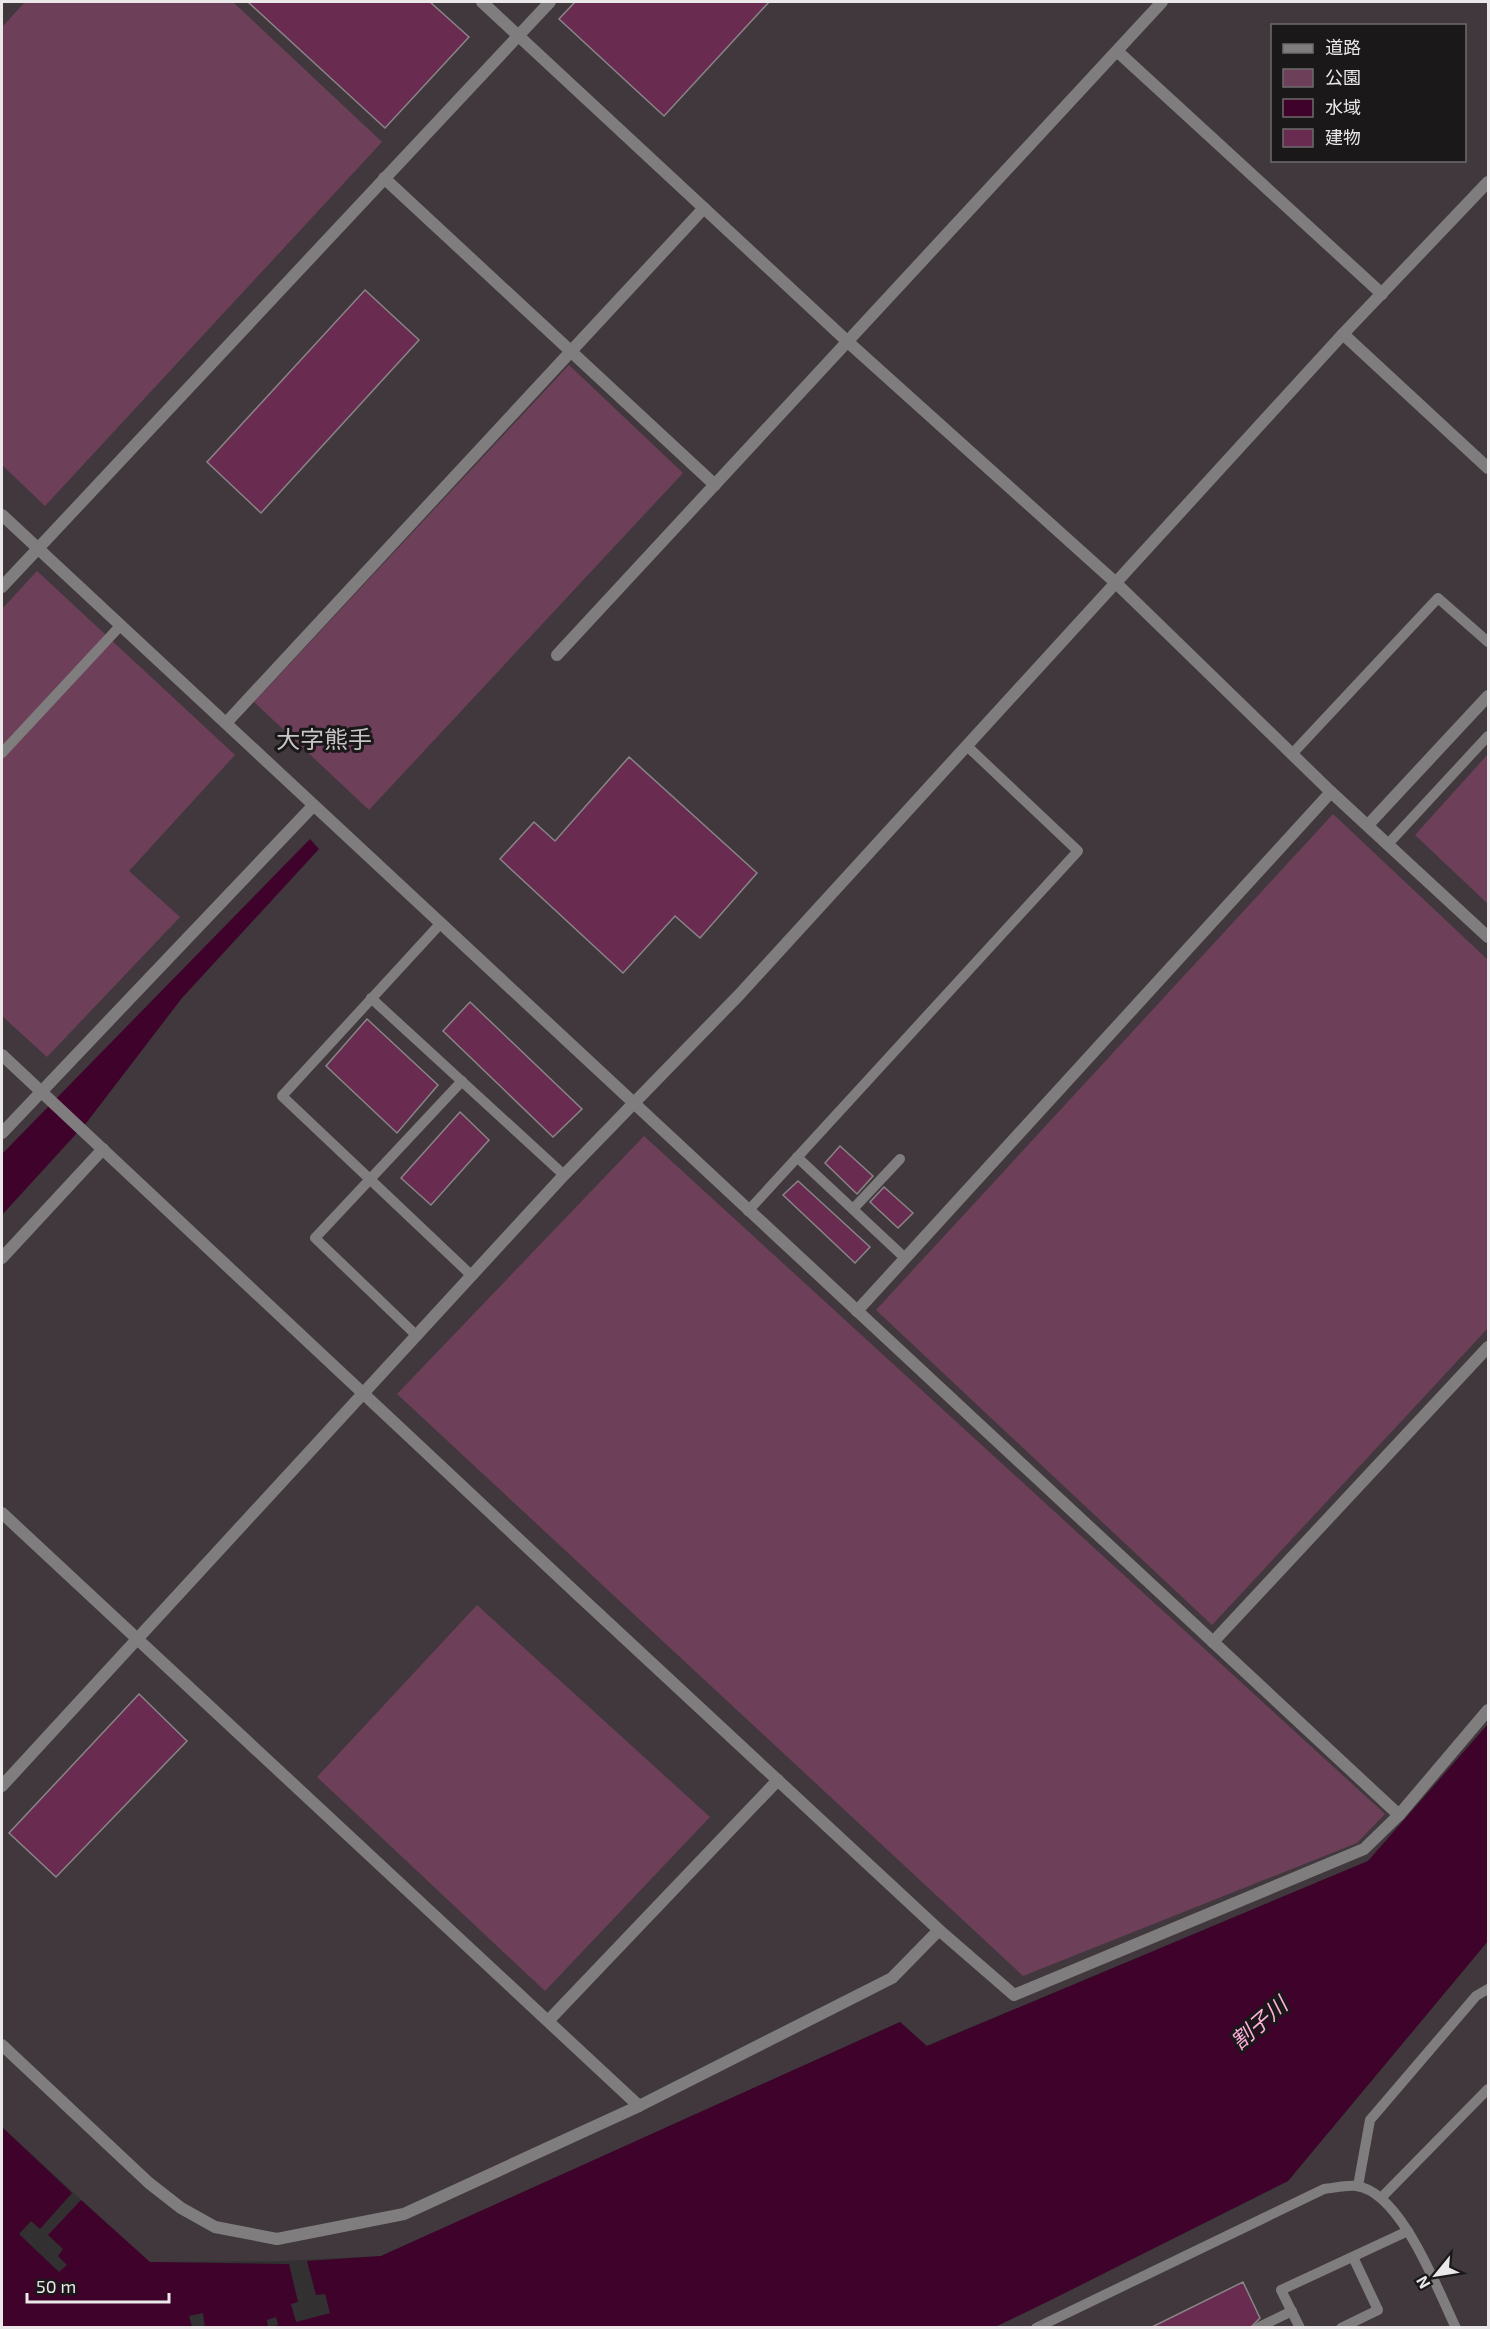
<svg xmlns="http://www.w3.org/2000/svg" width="1490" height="2329" font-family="'Exo 2','Noto Sans JP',sans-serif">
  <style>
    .built { fill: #40383d; fill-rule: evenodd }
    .green { fill: #6d3f59 }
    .water { fill: #3f022b }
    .building { fill: #692b50; stroke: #898587; stroke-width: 1.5 }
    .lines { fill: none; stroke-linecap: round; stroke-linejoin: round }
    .lane { stroke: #7f7d7e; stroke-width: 10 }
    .street { stroke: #7f7d7e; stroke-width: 12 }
    .labels { text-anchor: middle; stroke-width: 6; stroke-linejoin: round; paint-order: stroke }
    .water-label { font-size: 22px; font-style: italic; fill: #fdafd9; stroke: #1a1819 }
    .quarter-label { font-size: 24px; fill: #c8c4c6; stroke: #1a1819 }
  </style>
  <rect width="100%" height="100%" fill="#333031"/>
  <g class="built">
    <path d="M2 2H1488V1724L1368 1861 926 2046 900 2022 381 2256 280 2261 149 2262 2 2127ZM1272 26H1464V160H1272Z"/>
    <polygon points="1488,1941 1488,2327 993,2328 1288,2181"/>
  </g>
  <g class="green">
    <polygon points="25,2 233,2 382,142 45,506 2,465 2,27"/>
    <polygon points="569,365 683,473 369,810 254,702"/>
    <polygon points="37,571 235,755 129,871 180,917 47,1057 2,1016 2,609"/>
    <polygon points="1488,754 1488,904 1415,835"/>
    <polygon points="1333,814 1488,960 1488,1328 1212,1625 876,1310"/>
    <polygon points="644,1136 1385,1814 1357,1843 1023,1976 397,1394"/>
    <polygon points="477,1605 710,1817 545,1991 317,1777"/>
  </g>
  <g class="water">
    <polygon points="310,839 319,849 182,998 87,1122 2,1215 2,1154"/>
    <polygon points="1488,1724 1488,1941 1288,2181 1053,2299 993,2328 271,2327 278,2325 276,2317 267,2320 268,2327 205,2328 203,2313 189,2316 192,2327 2,2327 2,2127 72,2193 40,2229 31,2221 19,2234 59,2272 67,2265 58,2256 63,2249 48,2235 81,2200 150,2262 289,2264 298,2302 291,2304 296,2322 330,2313 325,2294 316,2295 307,2261 381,2256 900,2022 927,2046 1368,1861"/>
  </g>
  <g class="building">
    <polygon points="248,2 430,2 469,37 385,128"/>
    <polygon points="575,2 769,2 664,116 559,19"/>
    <polygon points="365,290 419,340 261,513 207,462"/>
    <polygon points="629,757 757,873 700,938 675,916 623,973 500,859 534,822 555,841"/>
    <polygon points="470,1002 582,1109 553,1137 443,1031"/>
    <polygon points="367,1019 438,1085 397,1133 326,1066"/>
    <polygon points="460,1112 489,1140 431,1205 401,1178"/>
    <polygon points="840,1146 873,1176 857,1194 825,1163"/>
    <polygon points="798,1181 870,1247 855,1263 783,1195"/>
    <polygon points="884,1187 913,1213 898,1228 870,1202"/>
    <polygon points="139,1694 187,1741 56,1877 9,1833"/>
    <polygon points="1243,2282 1260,2318 1250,2328 1150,2328"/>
  </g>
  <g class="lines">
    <g class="lane">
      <polyline points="2,753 121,625"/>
      <polyline points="1292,754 1438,598 1488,642"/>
      <polyline points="1388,844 1488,736"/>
      <polyline points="441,923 282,1096 471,1275"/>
      <polyline points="371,998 564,1175"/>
      <polyline points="797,1157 905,1258"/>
      <polyline points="853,1209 900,1159"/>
      <polyline points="748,1211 1078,851 967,746"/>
      <polyline points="416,1335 315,1238 462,1081"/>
      <polyline points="1358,2186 1370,2120 1476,1996 1488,1989"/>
      <polyline points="1382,2197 1488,2089"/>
      <path d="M1036 2328 1324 2189C1334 2188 1346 2185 1356 2186 1401 2191 1438 2291 1456 2328"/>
      <polyline points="1257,2328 1292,2311"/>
      <polyline points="1300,2328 1281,2290 1408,2231"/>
      <polyline points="1341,2328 1378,2310 1353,2257"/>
    </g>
    <g class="street">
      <polyline points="482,2 848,342 1116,583 1331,792 1488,937"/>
      <polyline points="1117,51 1382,294"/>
      <polyline points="384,178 715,485"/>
      <polyline points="1343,334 1488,468"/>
      <polyline points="2,515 1399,1815"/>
      <polyline points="2,587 550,2"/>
      <polyline points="557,655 1162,2"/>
      <polyline points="226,723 704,208"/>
      <polyline points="1368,825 1488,696"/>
      <polyline points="2,1055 574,1591 939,1930 1014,1995 1364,1849 1399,1815 1488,1710"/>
      <polyline points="2,1133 313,806"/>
      <polyline points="2,1258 103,1149"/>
      <polyline points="857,1311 1331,792"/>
      <polyline points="2,1513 639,2106"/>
      <polyline points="1213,1642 1488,1347"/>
      <polyline points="2,1786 564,1175 739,995 1343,334 1488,182"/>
      <polyline points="549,2020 778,1780"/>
      <polyline points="2,2045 149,2183 181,2208 215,2227 277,2239 404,2214 639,2106 892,1978 939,1930"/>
    </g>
  </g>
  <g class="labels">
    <g class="water-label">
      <text transform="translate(1259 2023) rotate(-41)" y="8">割子川</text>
    </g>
    <g class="quarter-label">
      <text x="324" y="748">大字熊手</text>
    </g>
  </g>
  <rect width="1490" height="2329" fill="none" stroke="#eae8e9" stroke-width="6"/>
  <rect x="1271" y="24" width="195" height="138" fill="#1a1819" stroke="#6d6b6c" stroke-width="1.5"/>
  <rect x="1283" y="44" width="30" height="9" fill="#7f7d7e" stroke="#6d6b6c" stroke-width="1.5"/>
  <text x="1325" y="54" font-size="18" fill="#eae8e9">道路</text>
  <rect x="1283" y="69" width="30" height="18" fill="#6d3f59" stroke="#6d6b6c" stroke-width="1.5"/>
  <text x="1325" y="84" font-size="18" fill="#eae8e9">公園</text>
  <rect x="1283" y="99" width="30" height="18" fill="#3f022b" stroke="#6d6b6c" stroke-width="1.5"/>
  <text x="1325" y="114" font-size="18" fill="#eae8e9">水域</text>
  <rect x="1283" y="129" width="30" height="18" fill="#692b50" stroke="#6d6b6c" stroke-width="1.5"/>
  <text x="1325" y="144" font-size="18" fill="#eae8e9">建物</text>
  <g transform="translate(1436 2275) rotate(240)" stroke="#1a1819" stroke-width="4.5" paint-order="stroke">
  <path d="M0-4.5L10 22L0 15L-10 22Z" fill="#eae8e9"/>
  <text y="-9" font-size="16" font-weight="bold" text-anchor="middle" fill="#eae8e9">N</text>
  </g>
  <path d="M27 2293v9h142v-9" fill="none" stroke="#eae8e9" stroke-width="3"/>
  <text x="36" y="2293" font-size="18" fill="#eae8e9" stroke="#1a1819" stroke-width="4.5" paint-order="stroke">50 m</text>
</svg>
